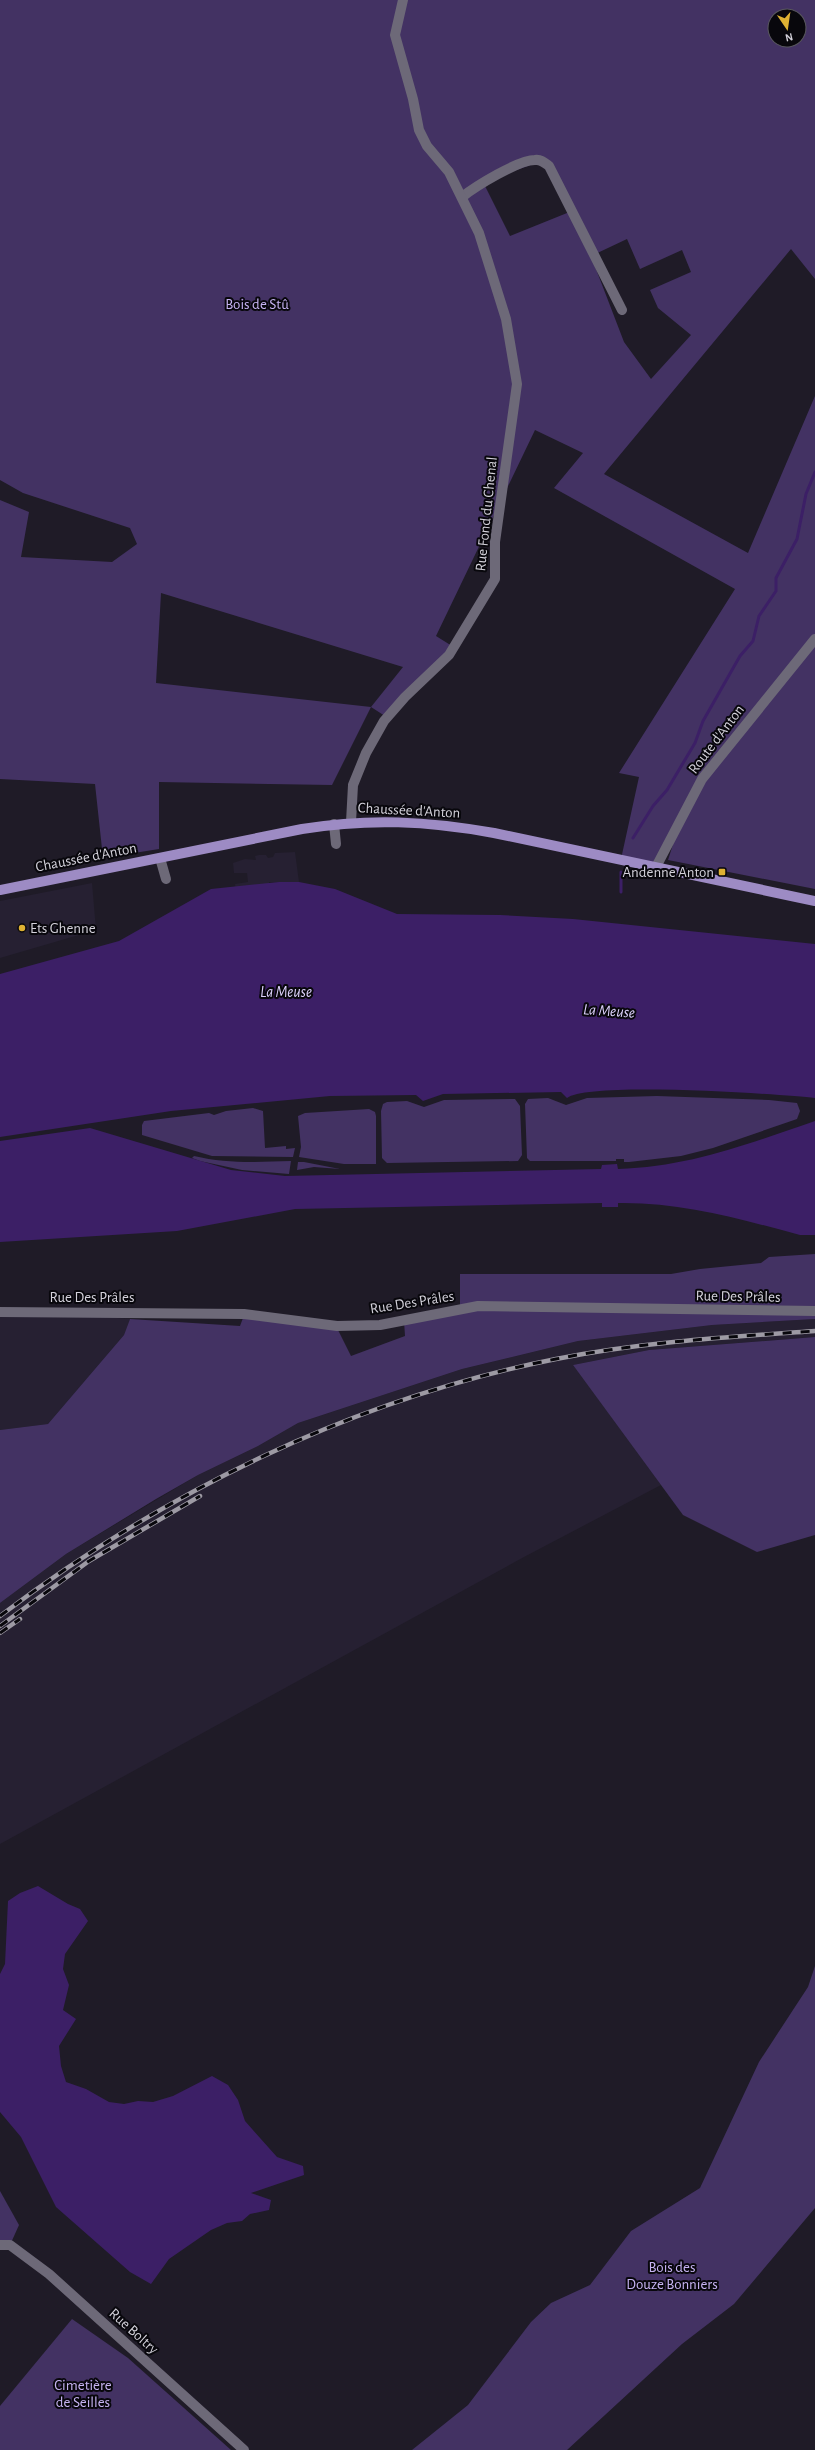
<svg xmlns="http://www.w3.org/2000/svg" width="815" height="2450" font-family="'Alegreya Sans',sans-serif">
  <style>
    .built { fill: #262032 }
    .green { fill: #433263; fill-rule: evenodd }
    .water { fill: #3c1f66 }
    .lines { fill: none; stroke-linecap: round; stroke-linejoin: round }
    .stream { stroke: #3c1f66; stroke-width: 3 }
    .minor { stroke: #6d6978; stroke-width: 10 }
    .tertiary { stroke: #6d6978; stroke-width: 10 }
    .primary { stroke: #9d8bc4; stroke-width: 10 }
    .rail-casing { stroke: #9d9aa4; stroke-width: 4.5 }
    .rail { stroke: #08070c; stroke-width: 3; stroke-dasharray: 9; stroke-linecap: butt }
    .poi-dot { fill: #deb133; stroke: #08070c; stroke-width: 1.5 }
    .labels { text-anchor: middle; stroke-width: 4; stroke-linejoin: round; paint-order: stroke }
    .park-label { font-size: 15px; fill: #c6b3f2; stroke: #08070c }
    .street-label { font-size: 15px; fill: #d3d1da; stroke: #08070c }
    .poi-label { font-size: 15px; fill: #d3d1da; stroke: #08070c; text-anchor: end }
    .water-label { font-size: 16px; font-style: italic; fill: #dcd1fb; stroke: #08070c }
  </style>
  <rect width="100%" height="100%" fill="#1f1b27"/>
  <g class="built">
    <polygon points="295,852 299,882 269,882 273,923 240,921 235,884 248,882 247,873 234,873 233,863 245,859 256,860 255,856 259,855 266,855 268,858 273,857 275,853"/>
    <polygon points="92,883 96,930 0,958 0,901"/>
    <polygon points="0,1316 92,1316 130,1319 124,1335 48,1424 0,1430"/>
    <polygon points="815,1319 815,1337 649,1350 573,1365 661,1485 524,1557 0,1844 0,1603 66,1554 198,1475 258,1446 298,1423 462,1369 578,1341 712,1325"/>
  </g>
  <g class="green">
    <path d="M0 0H815V279L791 249 604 474 748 553 815 396V889L668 860 677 832 656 867 621 859 639 777 619 773 735 589 554 488 583 453 535 430 436 636 452 646 385 716 371 707 332 785 159 782V849L103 858 95 784 0 779V500L29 512 21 557 112 562 137 544 130 528 23 493 0 480ZM775 16H799V40H775ZM542 161 572 211 510 236 483 182ZM627 239 640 269 682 250 691 272 650 290 658 308 691 335 651 379 624 342 591 256ZM161 593 403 667 371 707 156 683Z"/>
    <polygon points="657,1096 769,1100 797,1103 800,1111 797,1119 713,1148 681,1156 629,1162 624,1162 624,1159 616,1159 616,1161 530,1161 527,1158 525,1104 528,1099 548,1098 566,1105 587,1098"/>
    <polygon points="515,1099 520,1106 522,1155 518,1161 387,1163 382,1158 381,1111 383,1104 387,1102 407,1101 424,1107 444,1100"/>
    <polygon points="253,1108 263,1111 265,1148 286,1146 286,1149 295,1148 293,1157 212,1156 142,1135 142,1125 144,1121 209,1113 214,1115 226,1111"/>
    <polygon points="369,1109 375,1112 376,1116 376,1164 344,1164 299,1157 301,1147 298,1116 305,1113"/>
    <path d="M194 1156C227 1164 258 1162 291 1161L289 1174 242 1170 200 1161 192 1158Z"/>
    <polygon points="298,1162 304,1162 340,1169 314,1167 297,1170"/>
    <polygon points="815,1254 815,1319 712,1325 578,1341 462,1369 298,1423 258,1446 198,1475 156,1499 66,1554 0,1603 0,1430 48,1424 124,1335 130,1319 240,1326 243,1318 338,1330 351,1356 405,1336 404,1321 460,1310 460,1274 671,1274 700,1269 761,1263 769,1257"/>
    <polygon points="815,1337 815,1535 757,1552 683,1515 573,1365 649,1350"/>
    <polygon points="815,1966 815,2208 734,2304 682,2344 567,2450 412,2450 468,2405 531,2322 551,2303 590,2285 631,2231 700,2188 759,2062 808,1987"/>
    <polygon points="0,2191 19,2225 10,2245 0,2245"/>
    <polygon points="72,2319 128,2358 231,2450 0,2450 0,2406"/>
  </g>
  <g class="water">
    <path d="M279 882H299L335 889 397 914 500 915 573 919 815 944V1098C779 1094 588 1081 567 1098L561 1092 443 1094 423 1101 416 1095 330 1096 171 1111 0 1137V974L119 941 211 889Z"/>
    <path d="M815 1121V1235H800C740 1219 682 1202 618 1203V1207H602V1203L295 1209 177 1231 0 1242V1141L90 1128 231 1170 285 1176 601 1169 602 1165 617 1164 618 1169C689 1167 748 1144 815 1121Z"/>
    <polygon points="38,1886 68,1904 80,1909 88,1921 65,1954 63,1969 69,1985 63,2010 76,2019 59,2046 61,2066 66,2082 86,2089 109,2102 124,2104 138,2101 153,2102 173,2096 212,2076 228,2085 238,2100 245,2121 277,2157 303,2166 304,2175 251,2193 271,2200 269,2210 250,2214 242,2221 227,2223 211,2230 169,2259 151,2284 130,2272 56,2207 21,2137 0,2112 0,1974 5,1964 8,1901 20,1893"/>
  </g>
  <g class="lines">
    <g class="stream">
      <polyline points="633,838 653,806 667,790 695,743 703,721 740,656 753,641 759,616 776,591 776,578 797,539 806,494 815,472"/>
      <polyline points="621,892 621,872"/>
    </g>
    <g class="minor">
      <path d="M462 197C476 186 518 160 535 160 541 159 545 163 549 166L622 310"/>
      <polyline points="351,822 353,785 366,753 384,721 405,697 449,655 495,579 495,542 517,384 506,319 479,233 449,172 427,146 419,130 413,99 395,35 403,0"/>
      <polyline points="334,824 336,844"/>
      <polyline points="160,858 166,879"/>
    </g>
    <g class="tertiary">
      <polyline points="656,867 702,779 815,639"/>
      <polyline points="0,1312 244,1314 337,1326 380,1325 478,1306 815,1311"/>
      <polyline points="0,2245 10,2245 49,2274 244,2450"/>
    </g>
    <path class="primary" d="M0 890 302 829C370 818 427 821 494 833L815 901"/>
    <g class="rail-casing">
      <g id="rail">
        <path d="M0 1616C164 1492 354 1399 556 1359 642 1342 728 1337 815 1331"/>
        <polyline points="0,1626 89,1561 200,1496"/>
        <polyline points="0,1633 20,1619"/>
      </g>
    </g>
    <use href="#rail" class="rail"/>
  </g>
  <g class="poi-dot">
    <rect x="718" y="868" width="8" height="8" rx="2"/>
    <circle cx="22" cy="928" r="4"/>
  </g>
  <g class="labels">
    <g class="park-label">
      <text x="257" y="309">Bois de Stû</text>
      <text x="672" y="2272">Bois des<tspan x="672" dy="17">Douze Bonniers</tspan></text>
      <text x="83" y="2390">Cimetière<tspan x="83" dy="17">de Seilles</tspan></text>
    </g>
    <g class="street-label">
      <text transform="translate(486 514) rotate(-84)" y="5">Rue Fond du Chenal</text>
      <text transform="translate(716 739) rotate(-53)" y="5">Route d'Anton</text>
      <text transform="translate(409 810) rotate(3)" y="5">Chaussée d'Anton</text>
      <text transform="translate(86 857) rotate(-11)" y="5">Chaussée d'Anton</text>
      <text transform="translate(738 1296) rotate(1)" y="5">Rue Des Prâles</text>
      <text x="92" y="1302">Rue Des Prâles</text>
      <text transform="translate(412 1302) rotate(-9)" y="5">Rue Des Prâles</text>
      <text transform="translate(134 2331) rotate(42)" y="5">Rue Boltry</text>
    </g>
    <g class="poi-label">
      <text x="714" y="877">Andenne Anton</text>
      <text x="30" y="933" text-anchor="start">Ets Ghenne</text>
    </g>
    <g class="water-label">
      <text x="286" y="997">La Meuse</text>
      <text transform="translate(609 1010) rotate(4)" y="6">La Meuse</text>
    </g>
  </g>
  <g transform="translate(787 28) rotate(167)"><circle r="19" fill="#08070c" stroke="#59585e"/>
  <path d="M0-3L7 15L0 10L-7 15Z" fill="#deb133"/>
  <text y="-6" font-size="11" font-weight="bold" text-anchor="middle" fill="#d3d1da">N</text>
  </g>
</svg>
